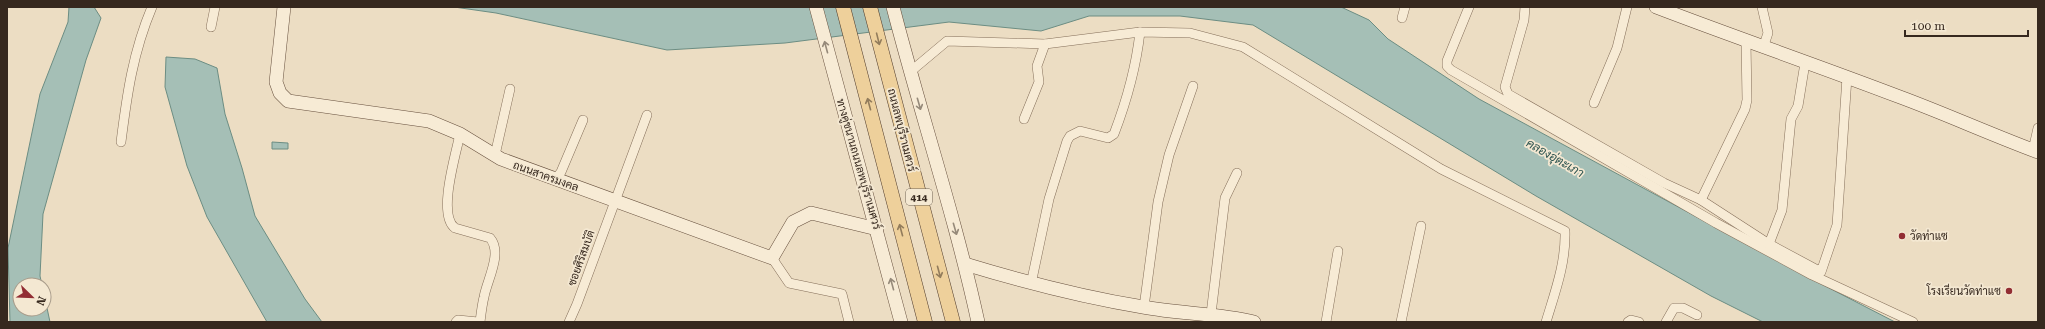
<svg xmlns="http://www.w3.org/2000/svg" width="2045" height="329" font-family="'Roboto Serif',Sarabun,serif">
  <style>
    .water { fill: #a5bfb6; stroke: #6c8d83 }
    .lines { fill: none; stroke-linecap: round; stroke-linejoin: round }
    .street-casing { stroke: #856f5a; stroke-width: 10 }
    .secondary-casing { stroke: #67503e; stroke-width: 14 }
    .primary-casing { stroke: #533e2e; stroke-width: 15 }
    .street { stroke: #f7ebd5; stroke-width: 9 }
    .secondary { stroke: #f7ebd5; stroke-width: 13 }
    .primary { stroke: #eed09b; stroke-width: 14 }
    .oneway { stroke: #927c5c }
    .oneway2 { stroke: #968a7a }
    .poi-dot { fill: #922d33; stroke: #f4e8d2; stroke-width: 1.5 }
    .labels { text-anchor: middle; stroke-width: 3.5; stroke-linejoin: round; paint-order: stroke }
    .shield { fill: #f4e8d2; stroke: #6f6254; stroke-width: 1 }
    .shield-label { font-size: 10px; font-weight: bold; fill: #36281e }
    .street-label { font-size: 11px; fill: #36281e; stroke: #f4e8d2 }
    .poi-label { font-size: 11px; fill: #36281e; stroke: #f4e8d2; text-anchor: start }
    .water-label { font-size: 12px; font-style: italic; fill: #2e5550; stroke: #f4e8d2 }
  </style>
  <rect width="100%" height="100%" fill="#ecddc3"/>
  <g class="water">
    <polygon points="69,7 94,7 101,18 86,60 43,214 40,276 42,285 20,285 20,309 44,309 44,294 50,322 10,322 8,248 40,94 68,22"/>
    <polygon points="454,7 1341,7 1369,20 1388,39 1479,99 1802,274 1895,322 1763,322 1711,296 1536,196 1253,25 1180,16 1089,16 1041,31 949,22 785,43 667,50 496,13"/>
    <polygon points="166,57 195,59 217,68 225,114 242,168 255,216 305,299 322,322 267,322 207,217 187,166 165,87"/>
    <polygon points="272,142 288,143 288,149 272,149"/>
  </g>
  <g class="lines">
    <g class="street-casing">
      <g id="street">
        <polyline points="1469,7 1447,61 1447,66 1451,70 1716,223 1812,275 1913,322"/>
        <polyline points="1525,7 1524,20 1505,87 1508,94 1664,183 1701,200 1769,244 1821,272 1837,225 1847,77"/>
        <polyline points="1762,7 1768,33 1763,48"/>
        <polyline points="1402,18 1405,7"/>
        <polyline points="211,27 215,7"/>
        <path d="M910 72 947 41 1045 44 1140 32 1190 33 1243 47 1441 169 1565 231C1566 263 1555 292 1546 322"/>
        <polyline points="1594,103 1617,48 1627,7"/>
        <polyline points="1024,119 1039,82 1037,66 1045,44"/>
        <path d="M460 134C456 154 437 215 455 228L490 238C503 253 487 280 484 297 482 305 481 314 480 322"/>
        <path d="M121 142C127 94 133 52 152 7"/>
        <polyline points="2033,150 2038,128"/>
        <polyline points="495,155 510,89"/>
        <polyline points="550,177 558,176 561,172 583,120"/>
        <polyline points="1701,200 1745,109 1747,100 1746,42"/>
        <polyline points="1769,244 1782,210 1791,119 1798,106 1805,63"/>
        <polyline points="772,258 789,283 842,294 849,322"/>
        <path d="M1031 284 1049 199 1067 141 1070 136 1080 131 1108 138 1114 134C1127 100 1136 68 1140 32"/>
        <polyline points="1144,307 1158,202 1169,155 1193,86"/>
        <polyline points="1211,314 1225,198 1237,173"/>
        <polyline points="456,322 458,320 478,322"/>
        <polyline points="569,322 577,304 647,115"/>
        <polyline points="1326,322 1338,251"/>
        <polyline points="1401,322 1421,226"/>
        <polyline points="1628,322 1631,320 1639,322"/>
        <polyline points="1666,322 1674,308 1683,308 1697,315"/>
      </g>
    </g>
    <g class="secondary-casing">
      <g id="secondary">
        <polyline points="284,7 276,82 280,93 288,101 429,121 460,134 501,159 772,258 793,222 811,213 877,229"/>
        <polyline points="816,7 901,322"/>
        <path d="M893 7C920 112 955 216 978 322"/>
        <path d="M1656 7C1737 38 1819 66 1900 97 1946 114 1992 135 2038 152"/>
        <path d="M965 264C1024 282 1082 297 1143 307 1180 314 1218 313 1254 322"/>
      </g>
    </g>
    <g class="primary-casing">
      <g id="primary">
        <polyline points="843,7 925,322"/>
        <polyline points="870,7 953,322"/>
      </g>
    </g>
    <use href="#street" class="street"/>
    <use href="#secondary" class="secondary"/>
    <use href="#primary" class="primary"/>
  </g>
  <defs><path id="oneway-shaft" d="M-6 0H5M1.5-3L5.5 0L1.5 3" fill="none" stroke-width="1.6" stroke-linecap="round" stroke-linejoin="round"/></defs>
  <g class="oneway">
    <use href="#oneway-shaft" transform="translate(878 39) rotate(76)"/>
    <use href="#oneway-shaft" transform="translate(869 104) rotate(-105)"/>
    <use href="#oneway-shaft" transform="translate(901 230) rotate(-105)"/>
    <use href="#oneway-shaft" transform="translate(939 272) rotate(75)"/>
  </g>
  <g class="oneway2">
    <use href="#oneway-shaft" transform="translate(826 47) rotate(-105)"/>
    <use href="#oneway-shaft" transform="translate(919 104) rotate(74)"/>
    <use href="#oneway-shaft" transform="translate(955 229) rotate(74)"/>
    <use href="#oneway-shaft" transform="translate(892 284) rotate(-105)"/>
  </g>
  <g class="poi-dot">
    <circle cx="1902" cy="236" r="4"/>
    <circle cx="2009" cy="291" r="4"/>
  </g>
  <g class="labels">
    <rect class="shield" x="906" y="189" width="26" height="16" rx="3"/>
    <g class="shield-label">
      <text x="919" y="201">414</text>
    </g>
    <g class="street-label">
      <text transform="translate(902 130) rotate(76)" y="4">ถนนลพบุรีราเมศวร์</text>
      <text transform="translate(859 164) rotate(74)" y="4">ทางคู่ขนานถนนลพบุรีราเมศวร์</text>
      <text transform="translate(546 176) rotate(20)" y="4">ถนนสาครมงคล</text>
      <text transform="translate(581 258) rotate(-70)" y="4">ซอยศิริสมบัติ</text>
    </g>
    <g class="poi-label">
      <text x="1910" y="240">วัดท่าแซ</text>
      <text x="2001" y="295" text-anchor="end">โรงเรียนวัดท่าแซ</text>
    </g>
    <g class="water-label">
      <text transform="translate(1555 158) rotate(30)" y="4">คลองอุ่ตะเภา</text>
    </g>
  </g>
  <rect width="2045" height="329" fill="none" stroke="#36281e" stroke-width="16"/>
  <g transform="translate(32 297) rotate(113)"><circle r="19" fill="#f4e8d2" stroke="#a89b8a"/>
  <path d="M0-3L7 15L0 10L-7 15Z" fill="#922d33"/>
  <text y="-6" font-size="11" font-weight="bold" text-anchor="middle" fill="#36281e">N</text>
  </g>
  <path d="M1905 30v6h123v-6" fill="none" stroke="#36281e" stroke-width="2"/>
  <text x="1911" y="30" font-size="12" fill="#36281e" stroke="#f4e8d2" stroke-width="3" paint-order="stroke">100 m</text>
</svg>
